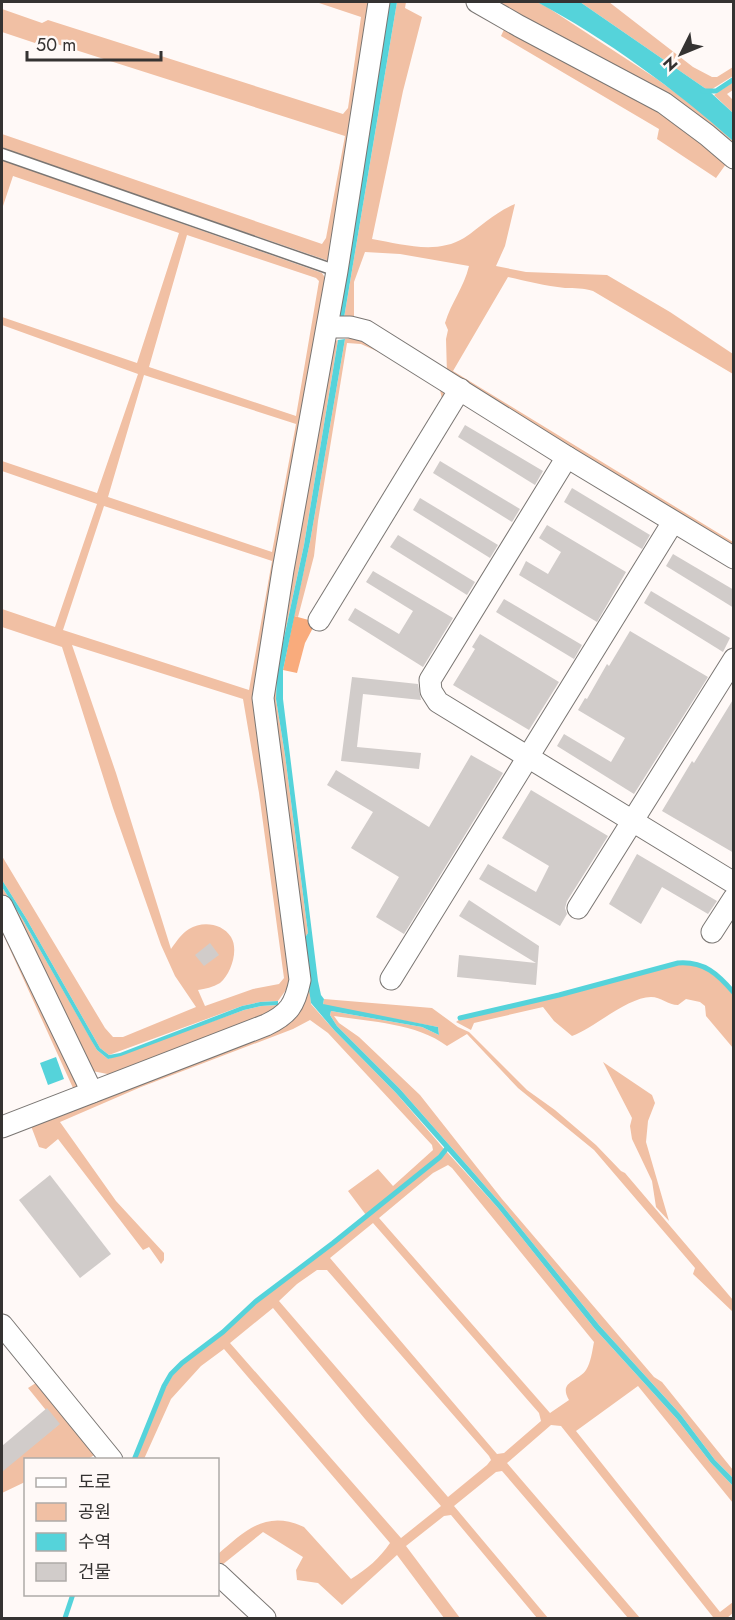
<svg xmlns="http://www.w3.org/2000/svg" width="735" height="1620" font-family="Jost,'Noto Sans KR',sans-serif">
  <style>
    .green { fill: #f1c0a4; fill-rule: evenodd }
    .forest { fill: #f9ab7c }
    .water { fill: #55d3da }
    .lines { fill: none; stroke-linecap: round; stroke-linejoin: round }
    .stream { stroke: #55d3da; stroke-width: 5 }
    .building { fill: #d1ccca }
    .lane-casing { stroke: #7a7673; stroke-width: 13 }
    .street-casing { stroke: #7a7673; stroke-width: 23 }
    .lane { stroke: #fff; stroke-width: 10 }
    .street { stroke: #fff; stroke-width: 21 }
  </style>
  <rect width="100%" height="100%" fill="#fff9f7"/>
  <g class="green">
    <polygon points="316,2 372,2 329,261 2,149 2,134 322,244 326,238 345,136 38,38 35,43 2,32 2,9 42,23 48,20 343,114 348,108 361,17"/>
    <path d="M397 2H406L405 8 422 17 403 91 372 239C402 244 436 255 464 238 482 226 495 212 515 204L505 246 496 266 526 272 607 275 670 312 733 354V374L593 291C583 288 575 288 565 288 545 286 527 281 508 277L453 371 733 542V551L447 374 446 339 448 330 445 323C451 303 464 287 469 266L400 254 365 252 354 282V322L344 318Z"/>
    <polygon points="481,2 537,2 547,7 657,79 697,109 733,141 733,155"/>
    <polygon points="580,2 609,2 693,67 712,77 717,77 733,67 733,76 709,91"/>
    <polygon points="507,23 643,95 733,161 733,170 726,164 716,178 657,139 659,129 501,36"/>
    <polygon points="733,82 733,90 727,94 733,100 733,113 714,95"/>
    <path d="M2 160 322 273 326 279 260 673 291 983 278 1001 260 1002 242 1006 109 1055 100 1048 26 918 2 880V856L105 1028 113 1037H123L196 1007 175 976 161 945 113 808 62 647 2 627V609L55 627 97 504 2 471V461L97 493 138 374 2 325V317L137 363 179 233 13 176 2 209ZM187 235 316 278 319 281 296 416 149 367ZM144 375 296 424 272 552 108 497ZM104 506 272 561 249 690 63 630ZM72 645 243 699 259 793 284 978 279 984 253 989 205 1006 198 990C205 989 213 987 220 983 231 974 239 950 231 937 222 923 202 921 189 929 181 934 176 942 171 949L116 773Z"/>
    <polygon points="355,338 367,341 449,390 443,404 440,390 435,386 381,353 361,344 347,343 318,521 314,556 298,617 294,616 310,542 345,339"/>
    <polygon points="338,340 304,545 277,670 276,699 285,755 308,933 306,936 311,1004 334,1030 396,1093 444,1149 436,1159 366,1215 348,1191 378,1169 393,1186 433,1150 432,1145 328,1033 310,1020 293,1029 141,1087 60,1122 116,1201 164,1253 164,1260 161,1264 149,1247 143,1250 58,1139 46,1149 39,1147 31,1126 293,1016 269,704 335,341"/>
    <polygon points="2,887 23,920 97,1050 108,1059 244,1010 261,1006 278,1005 275,1009 263,1018 113,1075 92,1071 2,896"/>
    <polygon points="2,920 80,1086 2,1116 73,1088 2,932"/>
    <path d="M679 964C704 963 718 977 733 995V1048L706 1016 705 1006 700 1002 686 999 678 1005C668 1005 661 997 651 997 628 997 594 1028 572 1036L554 1021 543 1007 474 1023 471 1030 456 1022 460 1019 559 997Z"/>
    <path d="M324 999 432 1008 458 1027 469 1032 527 1090 555 1110 596 1145 621 1171 625 1173 733 1300V1312L693 1274 695 1268 594 1150 518 1088 467 1034 447 1046C416 1023 372 1022 334 1016L339 1023 359 1037 420 1095 502 1199 654 1377 662 1382 733 1470V1478L715 1460 681 1415 599 1325 502 1205 400 1089 337 1026 330 1015 331 1011 422 1027 439 1035 438 1027 325 1006 323 1004Z"/>
    <polygon points="603,1062 652,1095 655,1103 648,1121 646,1142 669,1221 656,1207 652,1181 632,1139 630,1126 632,1118"/>
    <path d="M446 1151 498 1208 595 1329 677 1419 711 1463 733 1486V1503L638 1386 576 1431 720 1612 733 1602V1613L727 1618H712L713 1617 561 1426 551 1425 507 1463 640 1618H628L502 1471 496 1472 454 1506 548 1618H537L451 1515 444 1516 406 1546 460 1618H444L397 1555 342 1605 318 1583 297 1580 296 1570 303 1557 263 1532 222 1565 246 1589 218 1568V1554C245 1531 266 1509 304 1527L351 1579C368 1568 379 1559 390 1543L224 1349 201 1366 171 1399 144 1459 136 1460 159 1399 173 1375 183 1364 224 1333 255 1303 334 1244 441 1158ZM448 1165 452 1168 594 1342C592 1352 591 1362 586 1370 578 1382 558 1381 569 1400L550 1413 379 1218 433 1173ZM373 1223 539 1413 541 1421 504 1453 497 1454 330 1258ZM317 1270H327L489 1456 491 1460 487 1465 448 1497 279 1301 297 1284ZM273 1308 365 1419 441 1506 401 1538 230 1343Z"/>
    <polygon points="39,1381 96,1454 88,1459 26,1460 25,1482 2,1493 2,1471 58,1425 28,1388"/>
  </g>
  <polygon class="forest" points="294,616 316,622 305,643 297,673 283,670"/>
  <g class="water">
    <polygon points="387,2 397,2 344,318 339,316"/>
    <path d="M537 2H580L709 91 733 113V141C676 90 605 38 537 2Z"/>
    <polygon points="345,339 310,542 283,670 283,699 318,981 321,995 324,999 323,1004 438,1027 439,1035 422,1027 331,1011 330,1015 337,1026 400,1089 502,1205 599,1325 681,1415 715,1460 733,1478 733,1486 711,1463 677,1419 595,1329 498,1208 396,1093 334,1030 311,1003 306,968 306,936 308,933 285,755 276,699 277,670 304,545 338,340"/>
    <polygon points="2,880 26,918 100,1048 109,1055 120,1053 242,1006 260,1002 278,1001 278,1005 261,1006 244,1010 121,1056 108,1059 97,1050 91,1040 23,920 2,887"/>
    <polygon points="56,1057 64,1079 48,1085 40,1063"/>
  </g>
  <g class="lines">
    <g class="stream">
      <polyline points="703,91 716,91 734,79"/>
      <path d="M460 1018 559 995 678 963C704 961 718 974 734 993"/>
      <polyline points="134,1460 164,1386 171,1374 182,1363 223,1332 255,1302 333,1243 440,1157 447,1148"/>
      <polyline points="65,1618 73,1594"/>
    </g>
  </g>
  <g class="building">
    <polygon points="465,425 543,471 535,485 458,437"/>
    <polygon points="440,461 520,509 512,522 433,473"/>
    <polygon points="572,488 650,535 642,549 564,502"/>
    <polygon points="420,498 498,545 490,558 413,510"/>
    <polygon points="547,525 626,572 597,622 519,575 526,561 548,574 561,552 539,538"/>
    <polygon points="398,535 475,582 467,595 390,547"/>
    <polygon points="673,554 734,590 734,608 666,566"/>
    <polygon points="373,571 453,618 423,667 348,620 355,608 399,634 413,611 366,582"/>
    <polygon points="651,591 730,638 723,652 644,603"/>
    <polygon points="504,599 582,645 574,659 496,612"/>
    <polygon points="630,631 708,677 634,794 557,746 564,734 611,762 625,738 578,710 585,698 587,699 607,664 609,666"/>
    <polygon points="480,634 559,682 529,730 453,685 475,649 472,647"/>
    <polygon points="352,677 418,684 421,700 363,694 357,747 421,753 419,769 341,761"/>
    <polygon points="734,698 734,853 662,811 692,761 694,763"/>
    <polygon points="471,755 503,773 404,934 376,917 399,877 351,848 373,812 327,785 336,770 429,827"/>
    <polygon points="531,790 608,836 567,901 565,908 567,914 560,926 479,879 488,864 536,892 549,866 502,838"/>
    <polygon points="637,854 717,901 708,914 662,887 641,924 609,904"/>
    <polygon points="469,900 539,946 536,985 457,977 459,955 536,963 459,916"/>
    <polygon points="210,943 219,955 204,966 195,955"/>
    <polygon points="50,1175 111,1254 80,1278 19,1200"/>
    <polygon points="47,1408 60,1424 2,1472 2,1446"/>
  </g>
  <g class="lines">
    <g class="lane-casing">
      <polyline id="lane" points="2,154 337,271"/>
    </g>
    <g class="street-casing">
      <g id="street">
        <polyline points="477,2 519,26 664,103 707,135 734,158"/>
        <polyline points="328,327 350,327 366,331 567,457 734,558"/>
        <polyline points="567,457 430,680 431,691 438,702 734,883"/>
        <polyline points="319,620 460,389"/>
        <polyline points="2,906 92,1092"/>
        <polyline points="578,908 734,659"/>
        <polyline points="712,932 734,898"/>
        <polyline points="391,979 673,522"/>
        <path d="M2 1127 266 1025C289 1014 295 1005 300 980L263 698 283 570 337 271 379 2"/>
        <polyline points="2,1325 112,1460"/>
        <polyline points="218,1574 265,1618"/>
      </g>
    </g>
    <use href="#lane" class="lane"/>
    <use href="#street" class="street"/>
  </g>
  <rect width="735" height="1620" fill="none" stroke="#353332" stroke-width="6"/>
  <rect x="24" y="1458" width="195" height="138" fill="#fff9f7" stroke="#aeaaa8" stroke-width="1.5"/>
  <rect x="36" y="1478" width="30" height="9" fill="#ffffff" stroke="#aeaaa8" stroke-width="1.5"/>
  <text x="78" y="1488" font-size="18" fill="#353332">도로</text>
  <rect x="36" y="1503" width="30" height="18" fill="#f1c0a4" stroke="#aeaaa8" stroke-width="1.5"/>
  <text x="78" y="1518" font-size="18" fill="#353332">공원</text>
  <rect x="36" y="1533" width="30" height="18" fill="#55d3da" stroke="#aeaaa8" stroke-width="1.5"/>
  <text x="78" y="1548" font-size="18" fill="#353332">수역</text>
  <rect x="36" y="1563" width="30" height="18" fill="#d1ccca" stroke="#aeaaa8" stroke-width="1.5"/>
  <text x="78" y="1578" font-size="18" fill="#353332">건물</text>
  <g transform="translate(681 54) rotate(227)" stroke="#fff9f7" stroke-width="4.5" paint-order="stroke">
  <path d="M0-4.5L10 22L0 15L-10 22Z" fill="#353332"/>
  <text y="-9" font-size="16" font-weight="bold" text-anchor="middle" fill="#353332">N</text>
  </g>
  <path d="M27 51v9h134v-9" fill="none" stroke="#353332" stroke-width="3"/>
  <text x="36" y="51" font-size="18" fill="#353332" stroke="#fff9f7" stroke-width="4.5" paint-order="stroke">50 m</text>
</svg>
